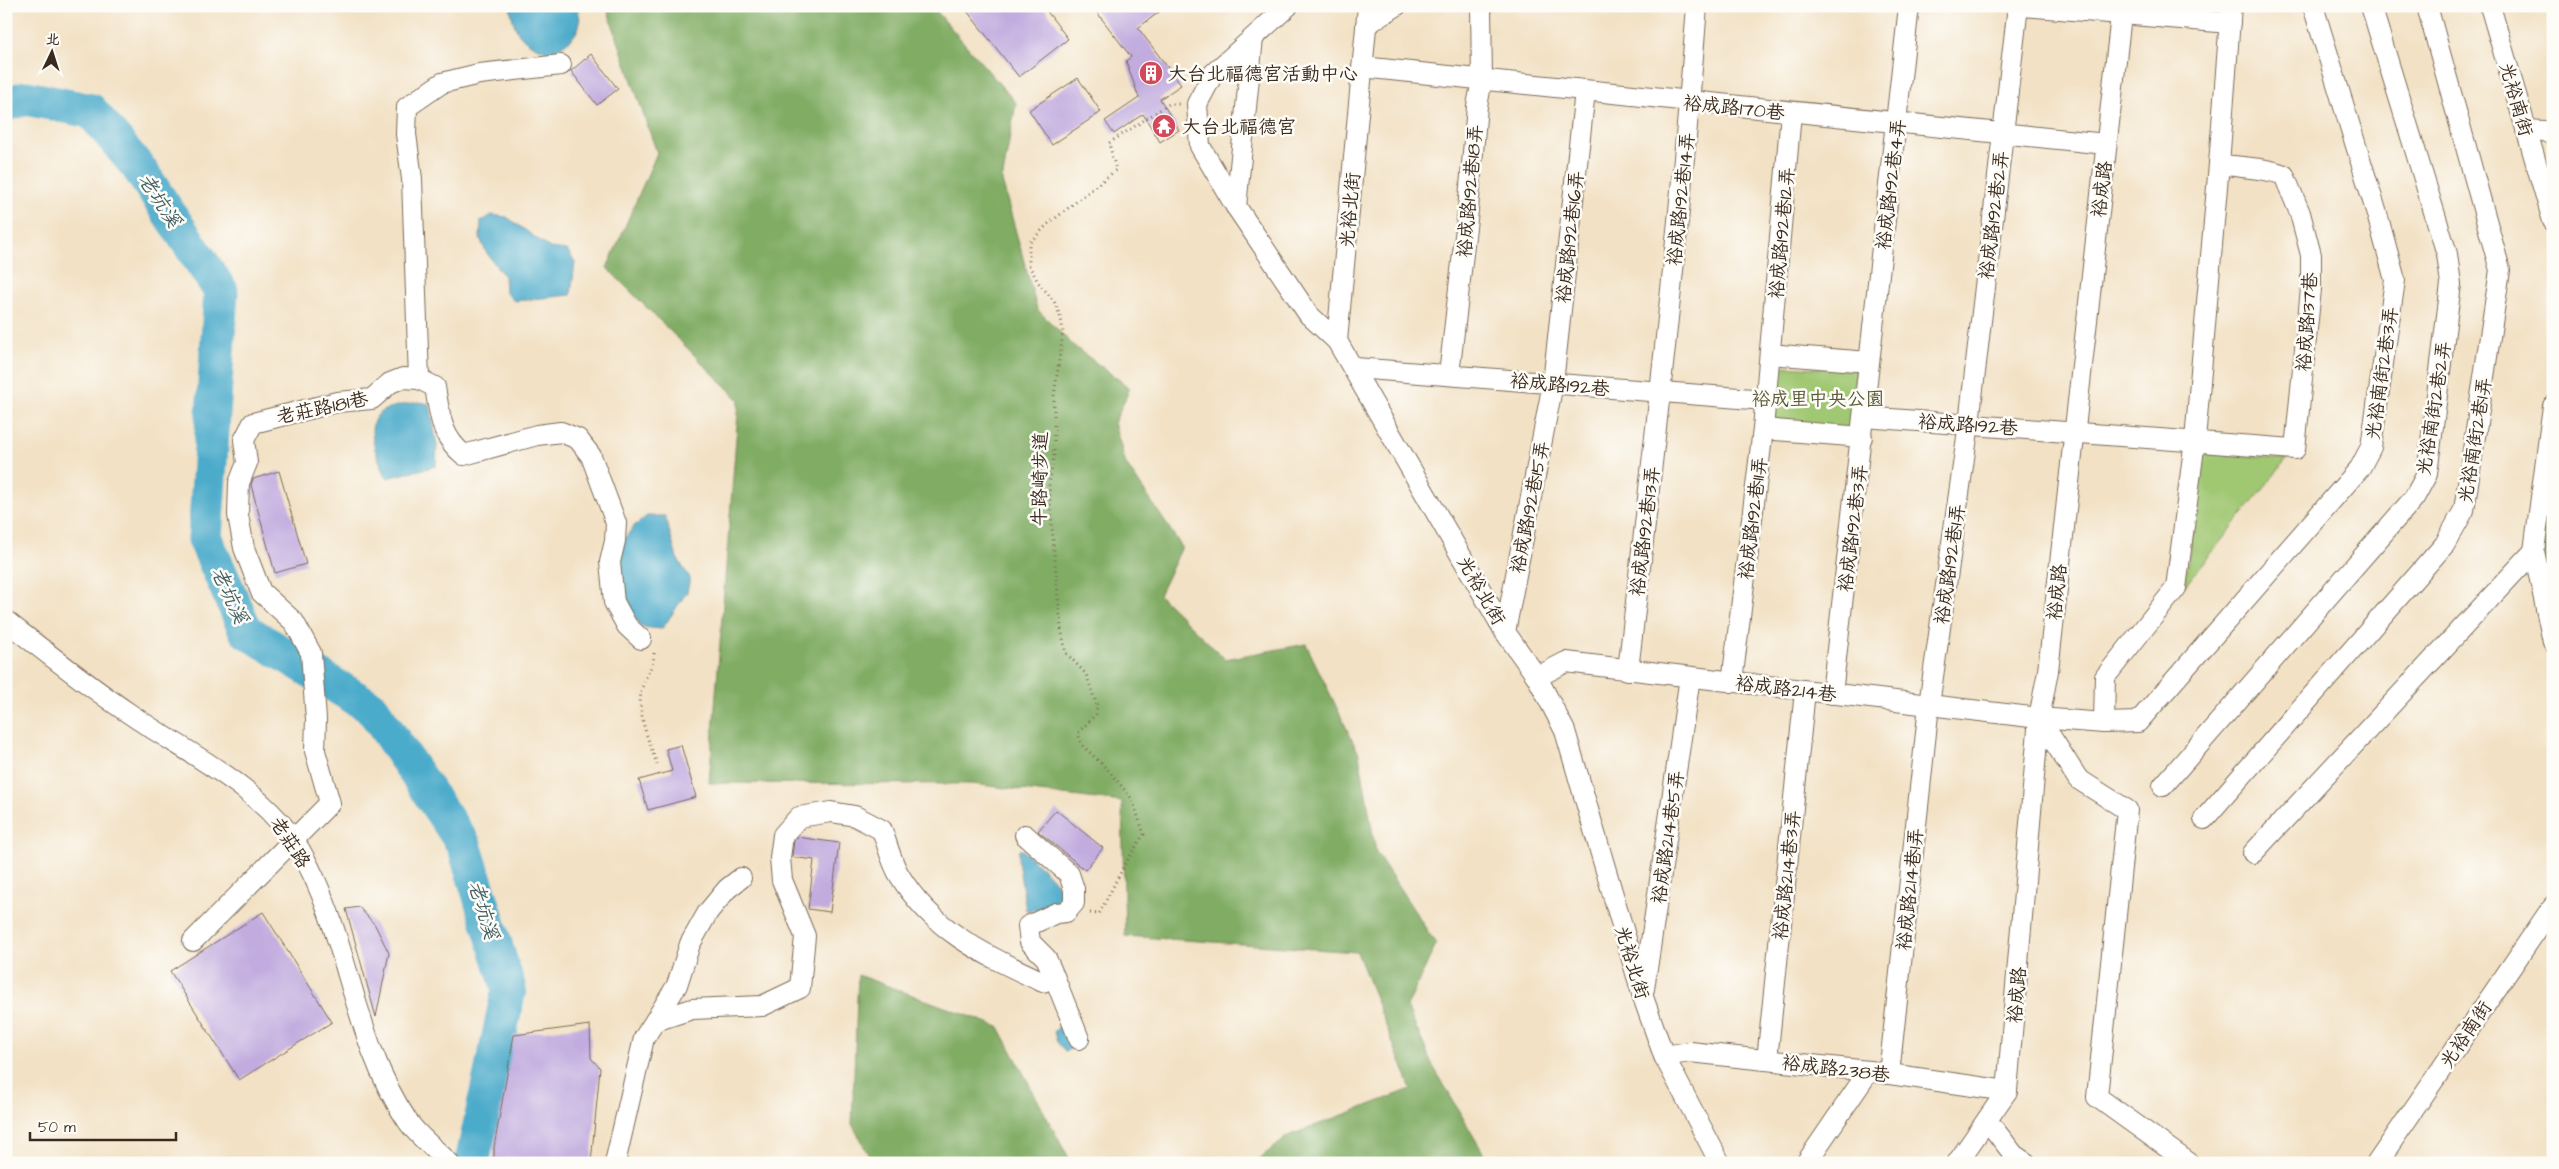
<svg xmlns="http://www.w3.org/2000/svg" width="2559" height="1169" font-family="'Architects Daughter','LXGW WenKai TC',sans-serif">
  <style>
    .green { fill: #a0c772; stroke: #6e7848 }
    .forest { fill: #80ac64; stroke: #5e6b41 }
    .water { fill: #4cabcb; stroke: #446a74 }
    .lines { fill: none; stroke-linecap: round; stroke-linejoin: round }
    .river { stroke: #4cabcb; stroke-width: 35 }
    .building { fill: #c1abdf }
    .minor-casing { stroke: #7b6a58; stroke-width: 22 }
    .path { stroke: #7b6a58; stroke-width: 3; stroke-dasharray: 1 4; stroke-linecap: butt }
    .minor { stroke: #fff; stroke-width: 20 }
    .labels { text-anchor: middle; stroke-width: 5; stroke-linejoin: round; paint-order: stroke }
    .poi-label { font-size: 19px; fill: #3b2a1e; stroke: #fdfcf7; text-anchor: start }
    .street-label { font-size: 19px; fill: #3b2a1e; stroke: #fdfcf7 }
    .park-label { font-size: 19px; fill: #595937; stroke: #fdfcf7 }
    .water-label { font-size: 20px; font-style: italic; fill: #425e63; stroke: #fdfcf7 }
  </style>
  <rect width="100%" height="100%" fill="#fdfcf7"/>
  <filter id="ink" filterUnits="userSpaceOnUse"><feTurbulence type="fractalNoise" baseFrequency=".02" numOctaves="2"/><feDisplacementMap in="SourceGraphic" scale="10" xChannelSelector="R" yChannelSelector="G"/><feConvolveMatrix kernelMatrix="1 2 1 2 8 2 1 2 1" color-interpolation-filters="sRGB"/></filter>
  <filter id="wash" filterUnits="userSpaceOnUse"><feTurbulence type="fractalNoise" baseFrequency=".0096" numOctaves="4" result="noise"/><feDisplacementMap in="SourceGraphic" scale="20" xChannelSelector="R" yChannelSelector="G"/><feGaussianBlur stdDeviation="1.12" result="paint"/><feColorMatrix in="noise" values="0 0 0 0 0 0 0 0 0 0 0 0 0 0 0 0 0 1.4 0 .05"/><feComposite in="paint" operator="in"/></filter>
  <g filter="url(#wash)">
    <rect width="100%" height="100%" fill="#f2e1c4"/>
    <g class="green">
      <polygon points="1781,366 1856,370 1850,431 1773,424"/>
      <polygon points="2202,453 2287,459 2185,586"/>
    </g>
    <g class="forest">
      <polygon points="606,6 932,6 1016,103 1002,181 1037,309 1075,347 1130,388 1114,423 1126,464 1182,547 1159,595 1225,659 1306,644 1359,754 1376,852 1436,944 1407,1007 1433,1066 1489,1163 1254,1163 1288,1136 1411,1089 1357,952 1125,936 1122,802 972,784 709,783 739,400 607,268 657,153"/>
      <polygon points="2553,415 2553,619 2532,542"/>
      <polygon points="858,975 999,1027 1071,1163 873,1163 852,1124"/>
    </g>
    <g class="water">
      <path d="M510 6H576C588 30 569 43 550 53 522 41 515 37 510 6Z"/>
      <polygon points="492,215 507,217 550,248 567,250 575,262 571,295 514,301 505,292 504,276 486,252 480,238 481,221"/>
      <path d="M419 402 430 404 437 445 436 466 387 478C380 463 361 426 381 412 390 406 408 404 419 402Z"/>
      <polygon points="647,516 665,516 677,558 690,578 687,592 662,629 641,627 619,590 619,548 633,527"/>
      <path d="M1019 850H1023C1035 863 1063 882 1063 901L1039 910H1026L1018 861Z"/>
      <polygon points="1063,1022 1077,1047 1065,1051 1057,1042 1054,1032"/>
    </g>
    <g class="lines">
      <polyline class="river" points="6,104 26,98 91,111 138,167 221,291 205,539 246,631 372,708 464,845 509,989 472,1163"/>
    </g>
    <g id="blocks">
      <g class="building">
        <polygon points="963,6 1043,6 1068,39 1019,77"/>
        <polygon points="1092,6 1167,6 1138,28 1181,85 1160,99 1179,130 1160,142 1143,114 1114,134 1105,121 1139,98 1126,61 1131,57"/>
        <polygon points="591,54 618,89 597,105 571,71"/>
        <polygon points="1078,78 1101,112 1052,145 1029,110"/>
        <polygon points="279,471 306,564 275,573 251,485 253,479"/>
        <polygon points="681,745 696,797 648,810 639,780 672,771 666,749"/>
        <polygon points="1056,810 1103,848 1085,870 1038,831"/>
        <polygon points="797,837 839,843 830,912 808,909 814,860 792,857 794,840"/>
        <polygon points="359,907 375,925 389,953 376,1017 346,909"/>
        <polygon points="263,912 332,1022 239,1080 170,971"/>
        <polygon points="590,1025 591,1058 600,1068 591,1163 494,1163 494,1147 514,1035"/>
      </g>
    </g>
  </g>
  <g filter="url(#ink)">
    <use href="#blocks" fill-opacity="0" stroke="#7b6a58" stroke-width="1"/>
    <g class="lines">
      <g class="minor-casing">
        <g id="minor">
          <polyline points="1288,6 1213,74 1197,104 1200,146 1233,202 1309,315 1337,341 1505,632 1537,677 1565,731 1643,997 1664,1056 1720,1163"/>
          <polyline points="2023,6 2230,23"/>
          <polyline points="2490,6 2553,221"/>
          <polyline points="1366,25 1396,6"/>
          <polyline points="1362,67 2106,144"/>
          <polyline points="2526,130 2544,131 2553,135"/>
          <polyline points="1236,207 1253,38"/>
          <polyline points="1337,341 1368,6"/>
          <polyline points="1770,354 1869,362"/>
          <polyline points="1355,368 1765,400"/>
          <polyline points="1449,375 1468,210 1477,106 1482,80 1481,6"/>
          <polyline points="419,379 412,179 406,134 407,107 442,83 479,74 561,65"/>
          <polyline points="2553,406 2534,551 2553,642"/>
          <path d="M1864 417 2295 449 2311 289V255L2300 213 2284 175C2264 167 2241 168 2219 164L2231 6"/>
          <polyline points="1763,429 1862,437"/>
          <path d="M6 621C47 653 87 685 130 714 188 754 263 787 300 850 349 934 352 1039 407 1120 417 1136 436 1149 449 1163"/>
          <polyline points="1505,632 1553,383 1585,91"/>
          <path d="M1628 670C1654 449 1680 228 1697 6"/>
          <polyline points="1537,677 1566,662 2039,718 2104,723 2138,722 2360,468 2371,447 2395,280 2377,214 2313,6"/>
          <polyline points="1732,682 1763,429 1791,113"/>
          <polyline points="1832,694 1909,6"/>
          <polyline points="2039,718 2078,779 2127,810 2097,1097 2189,1163"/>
          <polyline points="2104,723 2105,677 2176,588 2195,440 2219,164"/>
          <polyline points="2163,786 2414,498 2427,474 2451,284 2447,254 2371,6"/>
          <polyline points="2204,819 2445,544 2464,510 2500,270 2427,6"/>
          <polyline points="2253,853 2534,551"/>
          <path d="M193 941 330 803 315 751 316 719 311 653 294 622 261 592 244 548 238 515 239 483 247 463 244 440 253 423 337 402 372 399 390 383 403 378 419 379 435 387C440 416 441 437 464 455L537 435 561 432 578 439 591 456 616 523 615 541 610 562 614 602 627 626 641 639"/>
          <polyline points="1054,976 1079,1039"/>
          <polyline points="1644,989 1690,677"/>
          <polyline points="655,1021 677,985 690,944 708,912 727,889 741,878"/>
          <polyline points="1664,1056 1690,1052 1869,1071 2007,1091"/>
          <polyline points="1767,1060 1805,691"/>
          <polyline points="1889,1074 1929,705 1969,423 2018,6"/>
          <polyline points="1987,1120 2014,1155 2026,1163"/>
          <path d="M615 1163 644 1038 655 1021 692 1009 762 1006 800 988 805 936 782 880 780 858 783 835 799 817 831 812 855 816 882 830C887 844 891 860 898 873 932 931 985 955 1043 982L1054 976 1046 958 1030 942 1028 926 1056 913 1066 912 1074 903V889L1069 874 1025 835"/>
          <polyline points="1806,1163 1869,1071"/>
          <polyline points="1957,1163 2007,1091 2039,718 2048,671 2122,6"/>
          <polyline points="2377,1163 2553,906"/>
        </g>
      </g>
      <g class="path">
        <path d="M654 653C654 666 647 672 643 685 634 710 650 743 658 767"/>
        <polyline points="1090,913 1099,914 1125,864 1144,834 1132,799 1110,772 1081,744 1078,733 1096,714 1097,706 1086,674 1066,653 1061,628 1053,540 1049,484 1054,454 1054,396 1063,332 1061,318 1054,301 1038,282 1029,265 1029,243 1047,225 1116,170 1109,143 1169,104 1179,104"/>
      </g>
      <use href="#minor" class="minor"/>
    </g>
  </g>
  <defs>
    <g id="building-disc" transform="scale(1.25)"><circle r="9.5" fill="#d1495b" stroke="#fdfcf7"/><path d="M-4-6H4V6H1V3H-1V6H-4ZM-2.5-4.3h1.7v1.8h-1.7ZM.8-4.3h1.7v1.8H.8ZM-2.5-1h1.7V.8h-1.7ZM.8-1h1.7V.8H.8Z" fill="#fff"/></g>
    <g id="temple-disc" transform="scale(1.25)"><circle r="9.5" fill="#d1495b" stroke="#fdfcf7"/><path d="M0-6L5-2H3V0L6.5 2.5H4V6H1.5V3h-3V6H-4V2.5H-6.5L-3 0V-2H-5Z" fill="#fff"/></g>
  </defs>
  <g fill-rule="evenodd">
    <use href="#building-disc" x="1151" y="73"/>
    <use href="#temple-disc" x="1164" y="126"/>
  </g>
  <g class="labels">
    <g class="poi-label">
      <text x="1168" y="80">大台北福德宮活動中心</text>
      <text x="1182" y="133">大台北福德宮</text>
    </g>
    <g class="street-label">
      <text transform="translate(2517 99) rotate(74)" y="7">光裕南街</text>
      <text transform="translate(1734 107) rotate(6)" y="7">裕成路170巷</text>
      <text transform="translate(1890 184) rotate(-83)" y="7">裕成路192巷4弄</text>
      <text transform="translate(2101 189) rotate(-83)" y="7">裕成路</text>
      <text transform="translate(1469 191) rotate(-85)" y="7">裕成路192巷18弄</text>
      <text transform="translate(1680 199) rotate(-84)" y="7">裕成路192巷14弄</text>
      <text transform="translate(1349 210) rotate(-85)" y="7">光裕北街</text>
      <text transform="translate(1993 215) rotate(-83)" y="7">裕成路192巷2弄</text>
      <text transform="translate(1781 233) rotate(-85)" y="7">裕成路192巷12弄</text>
      <text transform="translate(1569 237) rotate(-84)" y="7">裕成路192巷16弄</text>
      <text transform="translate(2306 322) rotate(-86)" y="7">裕成路137巷</text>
      <text transform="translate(2381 373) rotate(-82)" y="7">光裕南街2巷3弄</text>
      <text transform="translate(1560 384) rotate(5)" y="7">裕成路192巷</text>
      <text transform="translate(322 407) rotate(-12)" y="7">老莊路181巷</text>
      <text transform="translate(2433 408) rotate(-81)" y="7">光裕南街2巷2弄</text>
      <text transform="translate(1968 424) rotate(4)" y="7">裕成路192巷</text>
      <text transform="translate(2474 440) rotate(-81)" y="7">光裕南街2巷1弄</text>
      <text transform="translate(1039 479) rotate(-89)" y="7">牛路崎步道</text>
      <text transform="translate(1529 507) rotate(-79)" y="7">裕成路192巷15弄</text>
      <text transform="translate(1752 518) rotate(-83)" y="7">裕成路192巷11弄</text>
      <text transform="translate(1852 528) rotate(-83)" y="7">裕成路192巷3弄</text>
      <text transform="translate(1644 531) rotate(-83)" y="7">裕成路192巷13弄</text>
      <text transform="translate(1949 564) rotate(-82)" y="7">裕成路192巷1弄</text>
      <text transform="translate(1482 590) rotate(60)" y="7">光裕北街</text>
      <text transform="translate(2056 592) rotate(-84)" y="7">裕成路</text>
      <text transform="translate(1786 688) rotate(7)" y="7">裕成路214巷</text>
      <text transform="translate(1667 837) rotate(-82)" y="7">裕成路214巷5弄</text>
      <text transform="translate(291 842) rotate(57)" y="7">老莊路</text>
      <text transform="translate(1786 875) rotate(-84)" y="7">裕成路214巷3弄</text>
      <text transform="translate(1909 889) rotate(-84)" y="7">裕成路214巷1弄</text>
      <text transform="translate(1633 962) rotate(73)" y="7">光裕北街</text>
      <text transform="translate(2016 995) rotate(-85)" y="7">裕成路</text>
      <text transform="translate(2465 1034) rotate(-56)" y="7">光裕南街</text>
      <text transform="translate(1836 1068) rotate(7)" y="7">裕成路238巷</text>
    </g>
    <g class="park-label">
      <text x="1818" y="405">裕成里中央公園</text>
    </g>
    <g class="water-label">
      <text transform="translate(160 200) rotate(56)" y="7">老坑溪</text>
      <text transform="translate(230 595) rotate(65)" y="7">老坑溪</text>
      <text transform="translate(484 910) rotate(73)" y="7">老坑溪</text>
    </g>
  </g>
  <rect width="2559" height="1169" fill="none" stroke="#fdfcf7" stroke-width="25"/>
  <g transform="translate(52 52) rotate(4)" stroke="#fdfcf7" stroke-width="4" paint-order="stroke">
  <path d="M0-4L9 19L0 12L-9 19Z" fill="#3b2a1e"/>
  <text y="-8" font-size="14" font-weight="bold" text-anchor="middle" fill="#3b2a1e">北</text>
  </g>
  <path d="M30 1132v8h146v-8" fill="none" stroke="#3b2a1e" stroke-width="2.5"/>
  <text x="38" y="1132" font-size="15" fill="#3b2a1e" stroke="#fdfcf7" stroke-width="4" paint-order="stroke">50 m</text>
</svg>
